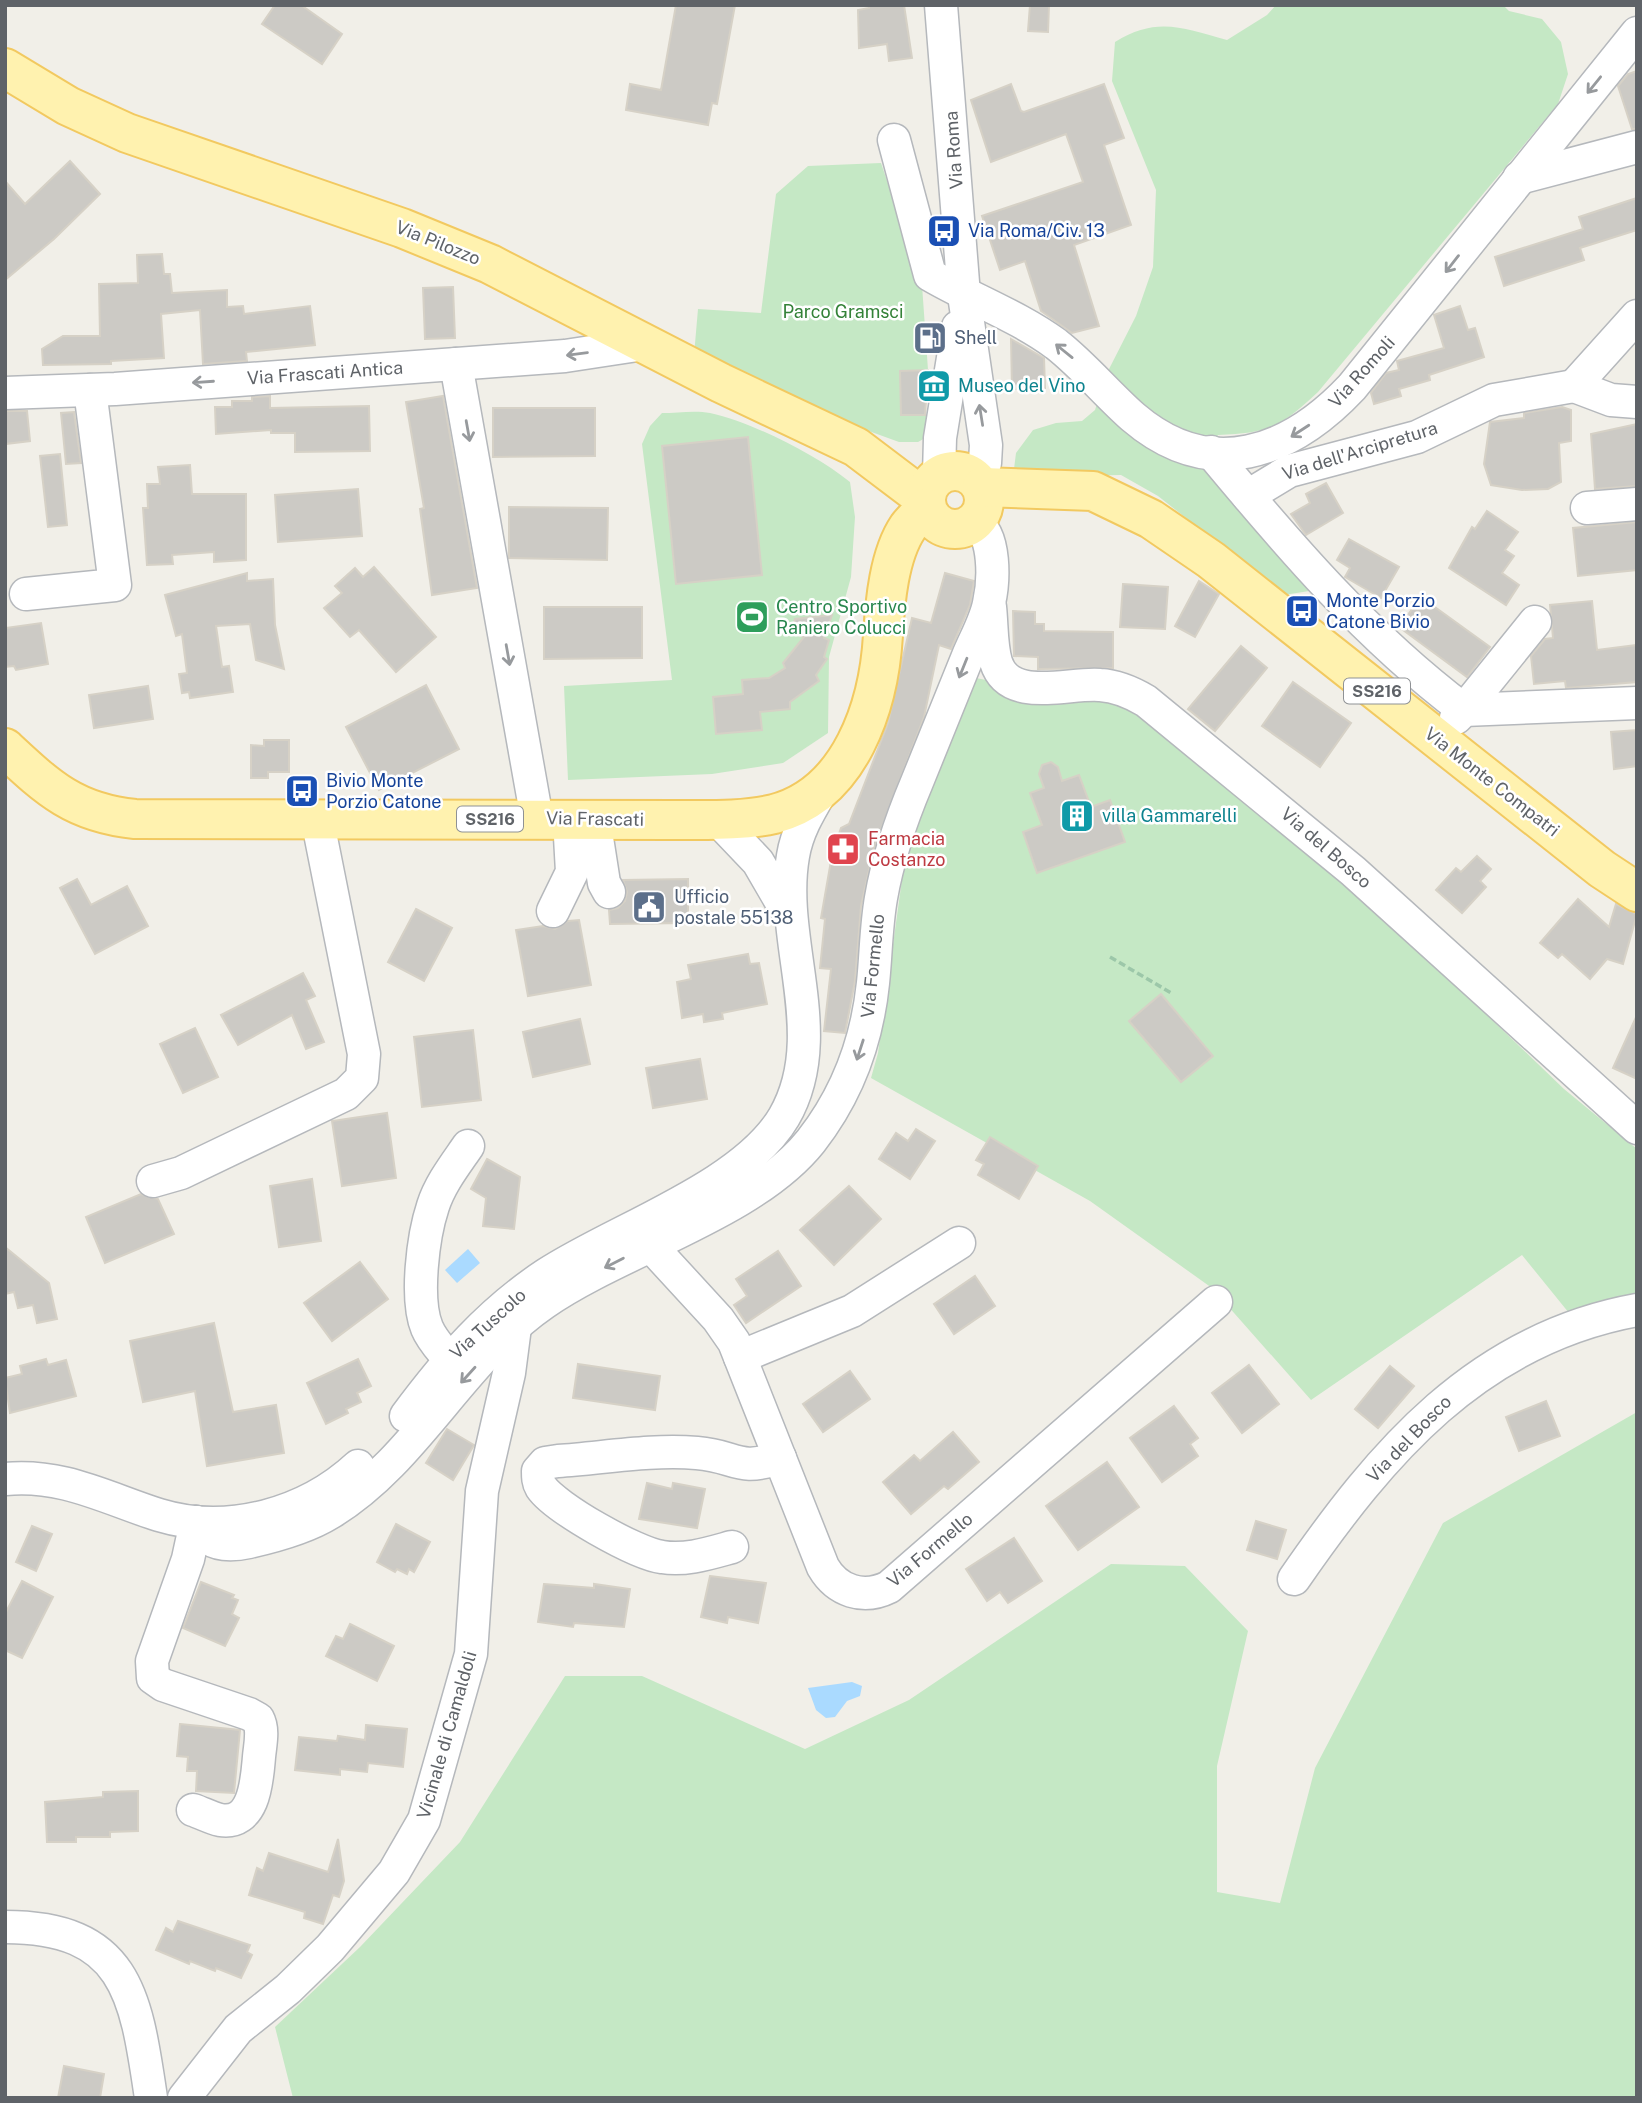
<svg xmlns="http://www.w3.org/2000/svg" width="1642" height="2103" font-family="'Public Sans',sans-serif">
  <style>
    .green { fill: #c5e8c5 }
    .water { fill: #aadaff }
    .building { fill: #cccac5; stroke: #d6d1c6; stroke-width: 2 }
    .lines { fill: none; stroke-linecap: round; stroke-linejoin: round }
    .minor-casing { stroke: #b5b8bc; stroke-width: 35 }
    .major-casing { stroke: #f2c960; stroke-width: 42 }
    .path { stroke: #9cc7a9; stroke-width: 3.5; stroke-dasharray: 7 3.5; stroke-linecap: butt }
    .minor { stroke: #fff; stroke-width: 32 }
    .major { stroke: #fff2af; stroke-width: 38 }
    .oneway { stroke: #979a9d }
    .labels { text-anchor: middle; stroke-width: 5; stroke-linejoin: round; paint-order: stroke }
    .shield { fill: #fff; stroke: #8f9295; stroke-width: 2 }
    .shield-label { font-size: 16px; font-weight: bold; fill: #5f6368 }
    .street-label { font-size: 18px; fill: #5f6368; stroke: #fff }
    .transit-label { font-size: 18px; fill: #164399; stroke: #fff; text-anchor: start }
    .park-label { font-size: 18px; fill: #348238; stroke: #fff }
    .service-label { font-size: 18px; fill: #4e5e75; stroke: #fff; text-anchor: start }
    .culture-label { font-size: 18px; fill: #0d838f; stroke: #fff; text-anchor: start }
    .leisure-label { font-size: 18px; fill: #27864d; stroke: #fff; text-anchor: start }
    .health-label { font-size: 18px; fill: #be3a42; stroke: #fff; text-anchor: start }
  </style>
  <rect width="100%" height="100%" fill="#f1efe8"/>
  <g class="green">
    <path d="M1276 5H1503L1509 11 1542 19 1561 42 1568 74 1558 104 1318 392C1280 427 1271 433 1218 435L1211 452 1328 588 1284 595 1158 496 1121 475 1021 477 1014 469 1016 453 1033 430 1056 423 1082 421 1095 410 1107 373 1136 316 1153 267 1156 190 1112 81 1115 42C1157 16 1183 28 1227 40L1267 15Z"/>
    <polygon points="881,163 922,285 928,370 900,372 901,415 929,415 929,436 918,442 899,442 800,406 694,355 698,309 761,313 776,194 808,166"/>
    <path d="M662 413C677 413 695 410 710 413 754 423 815 454 850 482L855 517 851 577 829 657 828 733 783 763 712 774 568 780 564 686 672 680 642 444 650 426Z"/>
    <polygon points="971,677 1006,684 1118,698 1311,846 1564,1089 1637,1149 1637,1302 1569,1313 1522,1255 1311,1400 1212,1288 1090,1201 871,1078 878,1053 904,865 916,818"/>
    <polygon points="1637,1412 1637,2098 293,2098 275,2027 360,1947 460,1842 565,1676 642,1676 805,1749 909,1700 1111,1564 1185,1566 1248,1631 1217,1766 1217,1892 1280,1903 1315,1768 1443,1523"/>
  </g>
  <g class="water">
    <polygon points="468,1249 480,1263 457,1283 445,1270"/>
    <polygon points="852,1682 862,1686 860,1696 847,1701 835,1717 826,1718 816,1710 808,1688"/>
  </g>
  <g class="building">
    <polygon points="275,5 301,5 342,34 322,64 262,24"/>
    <polygon points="676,5 735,5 717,104 712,103 708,125 626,110 630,84 661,90"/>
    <polygon points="869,5 904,5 912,58 889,61 887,44 859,48 858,10 869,8"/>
    <polygon points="1030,5 1049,5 1048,32 1028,31"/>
    <polygon points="1637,71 1637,129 1632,129 1618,86 1628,74"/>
    <polygon points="1011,84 1021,111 1024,112 1104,84 1124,138 1104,145 1131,225 1074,245 1099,326 1072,333 1041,311 1025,261 1000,270 982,216 1083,182 1066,134 991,162 971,100"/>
    <polygon points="70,161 100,194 54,239 5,280 5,181 25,204"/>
    <polygon points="1637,198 1637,230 1580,248 1584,260 1504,286 1495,257 1583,229 1579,217"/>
    <polygon points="162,254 164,274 170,274 172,293 227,290 227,307 243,306 244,314 310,306 315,345 246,352 247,361 203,364 200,310 161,314 164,358 111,361 111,364 43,365 42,349 63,336 100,336 99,284 138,283 137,255"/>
    <polygon points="453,287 455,338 425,339 423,288"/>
    <polygon points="1460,306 1468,330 1475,328 1484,357 1429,375 1430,380 1399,389 1401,396 1374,404 1371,393 1386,373 1399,370 1397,361 1444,348 1434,315"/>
    <polygon points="1011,339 1044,358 1045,388 1012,389"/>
    <polygon points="928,370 925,415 901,415 900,371"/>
    <polygon points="270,396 270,408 369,406 370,451 295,452 295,433 271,433 271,430 216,434 215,407 232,407 232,401 252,401 252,397"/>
    <polygon points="443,396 477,588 432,595 420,509 424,508 406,402"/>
    <polygon points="1562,407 1571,410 1571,441 1559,443 1561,482 1548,489 1522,490 1491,485 1484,464 1490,422 1524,418 1524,413"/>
    <polygon points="493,408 595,408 595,456 493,457"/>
    <polygon points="5,411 27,411 30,441 5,444"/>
    <polygon points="74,412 81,463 66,464 61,413"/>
    <polygon points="1637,424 1637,486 1595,489 1591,434"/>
    <polygon points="748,437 762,575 676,584 662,446"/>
    <polygon points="60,454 67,525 48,527 40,456"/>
    <polygon points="190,465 192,494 246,494 246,560 214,562 214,552 172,555 173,564 147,565 143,508 148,508 147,484 160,484 158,467"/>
    <polygon points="1326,483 1343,513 1306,535 1291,514 1310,503 1306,494"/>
    <polygon points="358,489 362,536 278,542 275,495"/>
    <polygon points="509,507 608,508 607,560 509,558"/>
    <polygon points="1487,511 1518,532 1505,550 1514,556 1502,573 1519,585 1506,605 1449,568 1472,527 1475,529"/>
    <polygon points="1637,522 1637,570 1578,576 1573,528"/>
    <polygon points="1349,539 1399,567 1381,598 1345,577 1350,568 1337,560"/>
    <polygon points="374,567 436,637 396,672 359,630 350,637 324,608 342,593 335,586 355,568 363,577"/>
    <polygon points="247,573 247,581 273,579 275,625 284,669 256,660 250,624 216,626 222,667 229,666 233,692 190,698 189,692 182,693 179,674 187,673 182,634 176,636 165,595"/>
    <polygon points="945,573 974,581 970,605 951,649 939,645 924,717 874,848 861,906 855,981 845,1033 824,1031 831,969 820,968 825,919 821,918 832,855 841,828 849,824 888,723 912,618 931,623"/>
    <polygon points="1199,581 1219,594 1195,637 1175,626"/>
    <polygon points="1123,584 1168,587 1165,629 1120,627"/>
    <polygon points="1421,597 1490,647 1467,677 1399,627"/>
    <polygon points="1592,601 1597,650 1637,645 1637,682 1566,688 1565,681 1534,684 1531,656 1545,639 1553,638 1550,605"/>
    <polygon points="544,607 642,607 642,658 544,659"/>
    <polygon points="1013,611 1035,612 1035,624 1044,624 1044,631 1113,632 1113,668 1038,669 1038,657 1014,656"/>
    <polygon points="832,615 824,638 829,640 824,657 827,659 816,675 819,681 790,702 790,709 760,712 762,730 716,734 713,697 743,694 742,680 769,678 785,668 783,663 804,637 791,633 795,619"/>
    <polygon points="41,623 48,664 16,670 14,666 5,667 5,628"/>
    <polygon points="1241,646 1267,668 1215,731 1188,709"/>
    <polygon points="1293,682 1351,723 1320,767 1262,726"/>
    <polygon points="426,685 459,749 379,790 346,727"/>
    <polygon points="148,686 153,719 94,728 89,695"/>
    <polygon points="1637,730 1637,766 1614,769 1611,732"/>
    <polygon points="264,740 289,740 289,772 268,772 268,778 251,778 251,745 264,746"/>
    <polygon points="1051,762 1058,767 1062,781 1079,775 1091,807 1110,800 1125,842 1037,873 1023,832 1042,825 1030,793 1044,788 1039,774 1042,765"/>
    <polygon points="1477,856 1491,869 1480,881 1486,887 1462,913 1436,890 1456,868 1461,872"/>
    <polygon points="77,879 91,905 127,886 148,926 95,954 60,888"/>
    <polygon points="688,879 688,923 610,924 609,910 618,908 625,901 627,892 623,880"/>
    <polygon points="1578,899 1609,927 1616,904 1637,914 1623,964 1607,959 1590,979 1562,954 1558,958 1540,943"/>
    <polygon points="416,909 452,928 424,981 388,962"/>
    <polygon points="579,920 591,985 528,996 516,930 543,926 555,929 568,921"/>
    <polygon points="748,954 750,964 759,963 767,1004 722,1013 723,1019 704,1022 703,1014 682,1018 677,982 691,979 688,965"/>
    <polygon points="303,973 315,996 306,1000 324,1042 306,1049 292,1015 238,1045 221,1015"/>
    <polygon points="1161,994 1213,1056 1181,1082 1129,1021"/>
    <polygon points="1637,1015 1637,1079 1613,1068"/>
    <polygon points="580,1019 590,1064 533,1077 523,1032"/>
    <polygon points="195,1028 218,1077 183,1093 160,1044"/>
    <polygon points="473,1030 481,1100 422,1107 414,1037"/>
    <polygon points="700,1059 707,1099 653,1108 646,1068"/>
    <polygon points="387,1113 396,1178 342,1186 332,1121"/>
    <polygon points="916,1129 935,1141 910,1179 879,1159 896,1133 908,1141"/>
    <polygon points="990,1137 1038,1166 1019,1199 978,1175 984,1164 976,1160"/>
    <polygon points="487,1159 520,1177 514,1229 483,1226 486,1198 471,1189"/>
    <polygon points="312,1179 321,1241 279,1247 270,1186"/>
    <polygon points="849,1186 881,1219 834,1265 800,1230"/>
    <polygon points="141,1194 158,1199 174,1234 105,1263 86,1217"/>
    <polygon points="5,1247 49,1283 57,1319 37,1323 33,1305 18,1308 14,1292 5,1294"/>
    <polygon points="778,1251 801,1286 746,1323 734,1305 747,1296 736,1279"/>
    <polygon points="360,1262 388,1299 332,1341 304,1303"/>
    <polygon points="975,1276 995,1306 954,1334 934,1304"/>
    <polygon points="214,1323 233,1412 276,1405 284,1453 207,1466 195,1391 143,1402 130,1341"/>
    <polygon points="46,1359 48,1365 66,1360 76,1396 10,1413 5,1378 22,1374 20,1366"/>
    <polygon points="358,1359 371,1386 357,1393 361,1402 346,1409 348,1413 326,1424 307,1383"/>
    <polygon points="578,1364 660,1376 655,1410 573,1398"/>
    <polygon points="1249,1365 1279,1404 1242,1433 1212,1393"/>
    <polygon points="1390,1366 1414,1386 1378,1428 1355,1409"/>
    <polygon points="850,1371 870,1399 823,1432 803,1404"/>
    <polygon points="1546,1401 1560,1436 1519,1451 1506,1417"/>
    <polygon points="1174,1406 1198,1438 1190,1444 1198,1456 1162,1482 1130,1438"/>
    <polygon points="447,1429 474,1445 453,1480 426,1463"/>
    <polygon points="953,1432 979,1462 948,1489 944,1486 911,1514 883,1482 914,1455 920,1461"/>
    <polygon points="1107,1462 1139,1507 1078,1550 1046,1506"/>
    <polygon points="647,1483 672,1489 673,1483 705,1489 697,1528 639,1519"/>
    <polygon points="1256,1521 1286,1530 1277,1559 1247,1550"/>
    <polygon points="396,1524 430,1542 414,1572 409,1569 407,1574 397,1569 395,1572 377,1562"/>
    <polygon points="32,1526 52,1534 36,1571 16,1562"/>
    <polygon points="1014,1538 1042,1581 1008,1603 1000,1592 987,1601 966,1569"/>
    <polygon points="710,1576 766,1583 758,1623 728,1617 727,1623 701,1617"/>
    <polygon points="22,1581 53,1597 22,1658 5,1650 5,1614"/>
    <polygon points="201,1582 234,1595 232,1598 238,1600 232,1614 239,1618 225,1646 183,1628"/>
    <polygon points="544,1584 594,1588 594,1584 630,1589 624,1627 574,1623 573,1627 538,1622"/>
    <polygon points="350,1624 394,1646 377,1681 326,1656 336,1636 343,1639"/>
    <polygon points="180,1724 240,1730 234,1793 196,1791 197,1771 187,1771 188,1757 177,1756"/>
    <polygon points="366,1725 407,1729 403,1767 368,1763 367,1772 340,1769 340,1775 295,1770 299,1737 337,1741 338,1736 365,1740"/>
    <polygon points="138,1791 138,1831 110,1832 110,1837 76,1837 76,1842 47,1842 45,1802 103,1797 103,1792"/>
    <polygon points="338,1839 344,1881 339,1897 333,1895 323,1924 304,1918 305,1912 249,1895 257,1868 263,1871 269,1853 328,1872"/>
    <polygon points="178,1921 250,1945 247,1952 252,1955 241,1978 216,1968 215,1971 190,1961 189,1964 156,1950 166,1928 173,1932"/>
    <polygon points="64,2066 104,2074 100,2098 58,2098"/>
  </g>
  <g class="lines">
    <g class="minor-casing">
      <g id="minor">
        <polyline points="941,5 964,295 986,445 985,463 977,480"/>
        <path d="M894 140 930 275C971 299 1018 316 1056 344 1084 366 1106 393 1133 417 1210 483 1290 453 1352 387L1637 33"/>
        <polyline points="1519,178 1637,147"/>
        <polyline points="456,364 537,819"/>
        <polyline points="1574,386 1637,316"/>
        <polyline points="5,393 115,389 565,356 644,344"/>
        <path d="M1211 452C1289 546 1366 636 1464 710L1535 622"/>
        <polyline points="939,475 940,438 958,327"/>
        <polyline points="1248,496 1289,471 1417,437 1494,400 1574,386 1611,400 1637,402"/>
        <polyline points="1587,508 1637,504"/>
        <polyline points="26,594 115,585 90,390"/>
        <path d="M990 607C992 625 991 645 996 662 1009 704 1069 682 1100 685 1117 686 1131 692 1146 701L1353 871 1637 1128"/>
        <polyline points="1456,718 1464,710 1637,703"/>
        <polyline points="594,819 604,883 609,892"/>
        <polyline points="717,819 758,862 790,917"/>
        <polyline points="553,911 572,872 569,819"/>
        <polyline points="153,1181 181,1173 346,1094 362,1078 364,1054 317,818"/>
        <path d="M650 1245 718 1319 734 1342 823 1567C837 1591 863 1600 889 1587L1216 1302"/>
        <polyline points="740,1357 852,1311 959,1243"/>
        <path d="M449 1359C441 1349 432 1340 427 1328 415 1299 423 1236 433 1206 440 1184 455 1165 468 1146"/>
        <path d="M406 1416C447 1361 489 1312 547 1274 614 1230 743 1187 784 1117 831 1036 778 941 793 856 797 831 810 810 823 788"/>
        <path d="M5 1479C62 1473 108 1499 159 1515 228 1536 306 1514 358 1466"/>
        <path d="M196 1522C206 1545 226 1547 249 1542 276 1536 306 1528 330 1513 416 1461 461 1360 544 1303 622 1249 753 1214 811 1141 847 1095 867 1041 873 983 876 955 876 926 881 898 888 857 901 820 917 782 934 740 951 698 968 656 975 639 986 620 989 603 994 581 996 535 975 522"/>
        <path d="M732 1547C710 1553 686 1561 662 1557 637 1554 555 1508 541 1487 538 1482 538 1477 538 1471L545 1463 558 1461C603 1458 652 1449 697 1453 737 1456 736 1472 780 1458"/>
        <path d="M1294 1579C1381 1453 1477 1339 1637 1310"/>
        <path d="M193 1810C202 1813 211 1818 220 1820 255 1826 257 1779 259 1757 260 1745 264 1730 258 1719L249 1714 163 1685 153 1678 152 1661 188 1559 196 1522"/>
        <path d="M5 1927C128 1927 136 1997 151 2098"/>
        <polyline points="184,2098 238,2029 288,1989 330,1948 394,1872 424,1820 471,1654 482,1491 509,1373 515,1327"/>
      </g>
    </g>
    <g class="major-casing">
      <g id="major">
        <polyline points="5,68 68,106 127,133 402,228 490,264 721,383 856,447 926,500"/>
        <circle cx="955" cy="500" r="29"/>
        <polyline points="982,487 1093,491 1151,519 1211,560 1602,869 1637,892"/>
        <path d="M5 748C48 788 74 813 135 819L679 820C710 820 744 821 774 814 851 794 879 705 883 635 885 602 889 555 908 527 913 520 921 514 926 508"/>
      </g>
    </g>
    <polyline class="path" points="1110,957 1173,994"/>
    <use href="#minor" class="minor"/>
    <use href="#major" class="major"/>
  </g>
  <defs><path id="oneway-shaft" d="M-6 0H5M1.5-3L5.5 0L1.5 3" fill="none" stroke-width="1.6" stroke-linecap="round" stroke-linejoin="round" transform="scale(1.75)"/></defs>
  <g class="oneway">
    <use href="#oneway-shaft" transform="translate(1594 85) rotate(129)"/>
    <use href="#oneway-shaft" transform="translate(1452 264) rotate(128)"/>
    <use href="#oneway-shaft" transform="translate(1064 351) rotate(-141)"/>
    <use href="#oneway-shaft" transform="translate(577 354) rotate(173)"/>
    <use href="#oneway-shaft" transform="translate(203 382) rotate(176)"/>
    <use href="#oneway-shaft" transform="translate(981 415) rotate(-99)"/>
    <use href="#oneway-shaft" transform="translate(468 431) rotate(80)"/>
    <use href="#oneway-shaft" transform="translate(1300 431) rotate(147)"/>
    <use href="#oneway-shaft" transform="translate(508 655) rotate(80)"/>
    <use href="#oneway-shaft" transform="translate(963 668) rotate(112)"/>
    <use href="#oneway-shaft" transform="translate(860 1050) rotate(108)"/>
    <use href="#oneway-shaft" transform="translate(614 1263) rotate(153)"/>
    <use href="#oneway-shaft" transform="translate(468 1375) rotate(132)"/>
  </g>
  <defs>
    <g id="bus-square" transform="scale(1.75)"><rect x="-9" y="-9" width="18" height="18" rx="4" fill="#1a4fb4" stroke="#fff"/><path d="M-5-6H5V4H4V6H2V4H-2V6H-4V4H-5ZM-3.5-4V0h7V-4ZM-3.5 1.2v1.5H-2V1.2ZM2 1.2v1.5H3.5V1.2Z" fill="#fff"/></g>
    <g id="fuel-square" transform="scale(1.75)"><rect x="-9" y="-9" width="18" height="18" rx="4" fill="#5c6f8a" stroke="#fff"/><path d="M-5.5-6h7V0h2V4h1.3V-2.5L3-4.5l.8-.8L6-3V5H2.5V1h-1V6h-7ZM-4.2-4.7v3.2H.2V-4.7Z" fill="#fff"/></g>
    <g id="museum-square" transform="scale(1.75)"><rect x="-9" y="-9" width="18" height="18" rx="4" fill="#0f9aa8" stroke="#fff"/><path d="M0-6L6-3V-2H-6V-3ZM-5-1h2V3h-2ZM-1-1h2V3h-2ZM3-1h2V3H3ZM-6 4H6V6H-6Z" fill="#fff"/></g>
    <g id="stadium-square" transform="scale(1.75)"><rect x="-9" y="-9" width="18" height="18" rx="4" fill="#2e9e5b" stroke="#fff"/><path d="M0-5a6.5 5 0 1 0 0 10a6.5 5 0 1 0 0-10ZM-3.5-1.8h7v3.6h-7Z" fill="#fff"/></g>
    <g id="building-square" transform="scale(1.75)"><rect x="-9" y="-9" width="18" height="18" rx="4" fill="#0f9aa8" stroke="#fff"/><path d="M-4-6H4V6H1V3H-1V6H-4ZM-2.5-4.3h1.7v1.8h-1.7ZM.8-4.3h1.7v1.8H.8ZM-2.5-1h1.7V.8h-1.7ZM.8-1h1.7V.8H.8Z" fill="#fff"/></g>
    <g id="pharmacy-square" transform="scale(1.75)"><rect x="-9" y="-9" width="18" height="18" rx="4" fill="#e0444e" stroke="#fff"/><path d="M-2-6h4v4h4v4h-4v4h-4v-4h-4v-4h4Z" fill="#fff"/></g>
    <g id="civic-square" transform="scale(1.75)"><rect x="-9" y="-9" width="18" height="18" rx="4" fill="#5c6f8a" stroke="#fff"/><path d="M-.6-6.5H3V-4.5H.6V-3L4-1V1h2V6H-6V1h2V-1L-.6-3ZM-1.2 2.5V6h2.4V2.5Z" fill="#fff"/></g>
  </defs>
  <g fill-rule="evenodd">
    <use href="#bus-square" x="944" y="231"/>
    <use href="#fuel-square" x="930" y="338"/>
    <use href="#museum-square" x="934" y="386"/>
    <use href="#bus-square" x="1302" y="611"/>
    <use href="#stadium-square" x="752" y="617"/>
    <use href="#bus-square" x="302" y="791"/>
    <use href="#building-square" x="1077" y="816"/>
    <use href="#pharmacy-square" x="843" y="849"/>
    <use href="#civic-square" x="649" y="907"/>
  </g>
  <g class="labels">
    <g class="shield">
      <rect x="1344" y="678.5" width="66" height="25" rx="5"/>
      <rect x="457" y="806.5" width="66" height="25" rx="5"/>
    </g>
    <g class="shield-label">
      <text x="1377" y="697">SS216</text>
      <text x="490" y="825">SS216</text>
    </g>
    <g class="street-label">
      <text transform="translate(954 150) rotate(-94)" y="6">Via Roma</text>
      <text transform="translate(438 243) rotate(22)" y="6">Via Pilozzo</text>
      <text transform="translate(1362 372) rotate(-48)" y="6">Via Romoli</text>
      <text transform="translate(325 373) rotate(-4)" y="6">Via Frascati Antica</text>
      <text transform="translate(1360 451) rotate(-17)" y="6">Via dell'Arcipretura</text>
      <text transform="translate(1492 782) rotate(38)" y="6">Via Monte Compatri</text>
      <text transform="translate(595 819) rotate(1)" y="6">Via Frascati</text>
      <text transform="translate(1326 848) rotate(41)" y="6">Via del Bosco</text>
      <text transform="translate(873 966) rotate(-84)" y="6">Via Formello</text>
      <text transform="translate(488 1324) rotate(-42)" y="6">Via Tuscolo</text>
      <text transform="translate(1409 1439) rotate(-46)" y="6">Via del Bosco</text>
      <text transform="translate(930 1550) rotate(-40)" y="6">Via Formello</text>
      <text transform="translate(447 1735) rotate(-74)" y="6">Vicinale di Camaldoli</text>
    </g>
    <g class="transit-label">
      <text x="968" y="237">Via Roma/Civ. 13</text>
      <text x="1326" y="607">Monte Porzio<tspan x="1326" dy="21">Catone Bivio</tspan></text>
      <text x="326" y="787">Bivio Monte<tspan x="326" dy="21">Porzio Catone</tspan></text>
    </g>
    <g class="park-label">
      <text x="843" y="318">Parco Gramsci</text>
    </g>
    <g class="service-label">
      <text x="954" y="344">Shell</text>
      <text x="674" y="903">Ufficio<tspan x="674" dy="21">postale 55138</tspan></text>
    </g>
    <g class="culture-label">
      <text x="958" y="392">Museo del Vino</text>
      <text x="1102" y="822">villa Gammarelli</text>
    </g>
    <g class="leisure-label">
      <text x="776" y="613">Centro Sportivo<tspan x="776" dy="21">Raniero Colucci</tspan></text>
    </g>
    <g class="health-label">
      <text x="868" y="845">Farmacia<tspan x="868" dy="21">Costanzo</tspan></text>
    </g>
  </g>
  <rect width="1642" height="2103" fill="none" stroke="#5f6368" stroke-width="14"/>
</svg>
